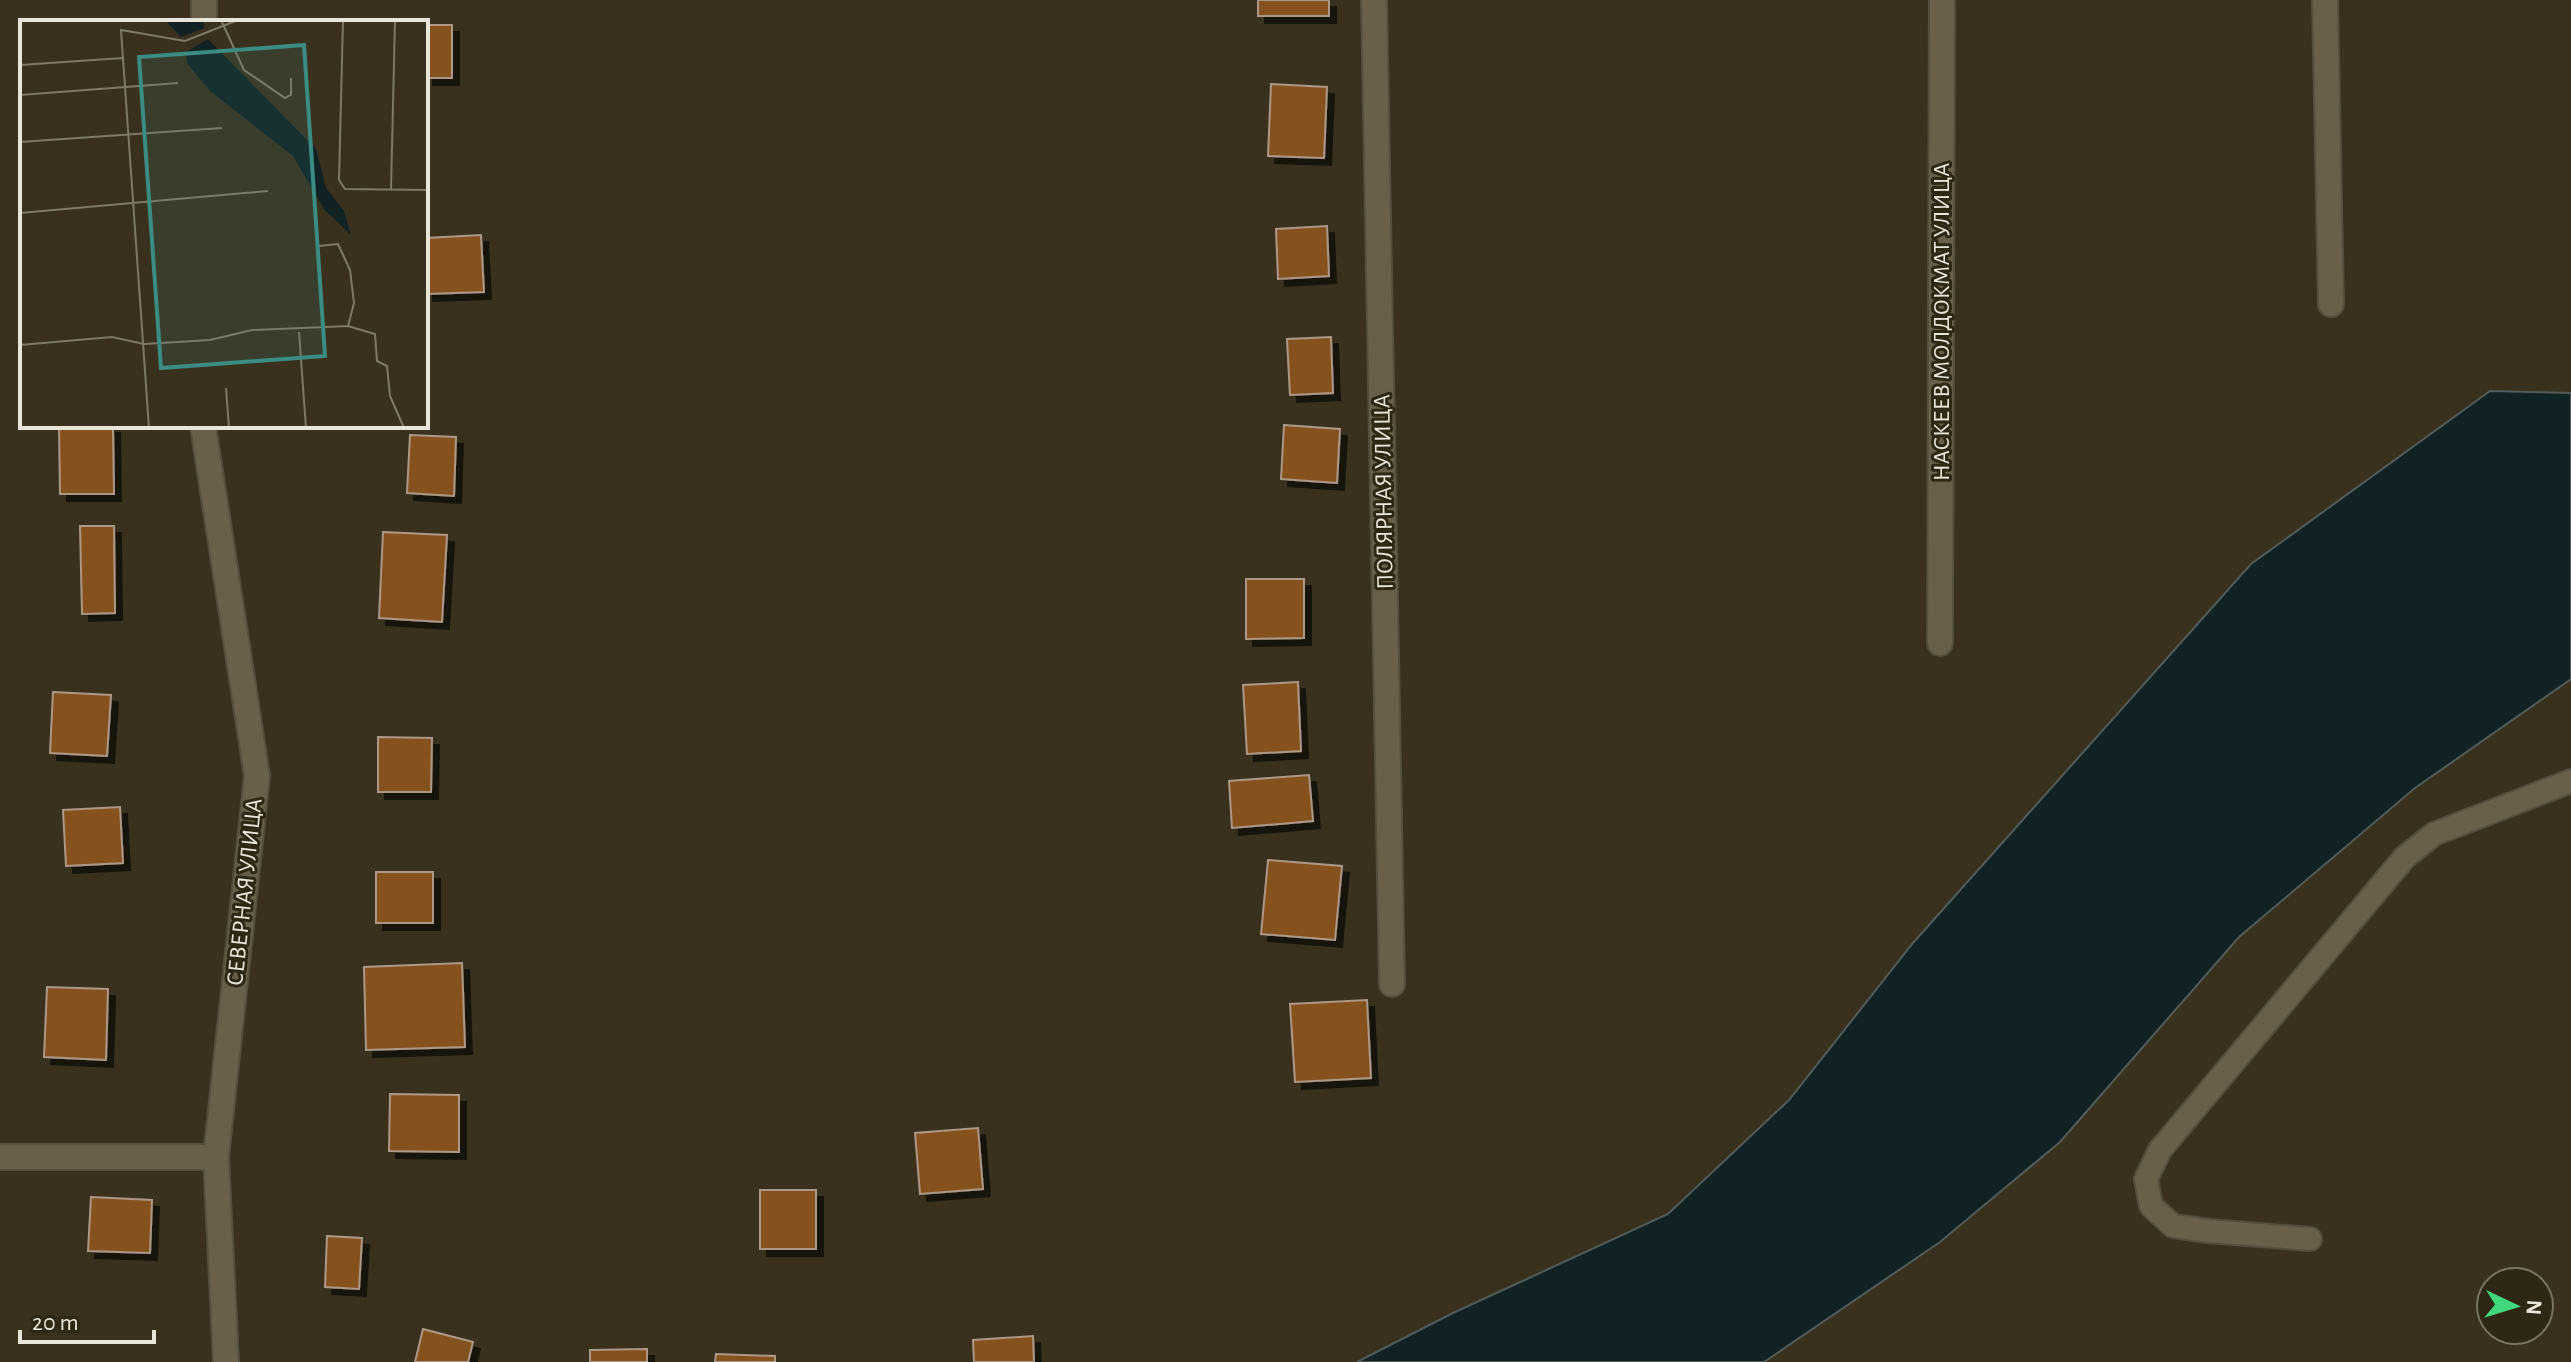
<svg xmlns="http://www.w3.org/2000/svg" width="2571" height="1362" font-family="'Alegreya Sans',sans-serif">
  <style>
    .water { fill: #112225; stroke: #525c5b; stroke-width: 2 }
    .building { fill: #85511f; stroke: #ad9888; stroke-width: 2; filter: url(#shadow) }
    .lines { fill: none; stroke-linecap: round; stroke-linejoin: round }
    .lane-casing { stroke: #544e3d; stroke-width: 26 }
    .street-casing { stroke: #544e3d; stroke-width: 28 }
    .lane { stroke: #69604b; stroke-width: 22 }
    .street { stroke: #69604b; stroke-width: 24 }
    .labels { text-anchor: middle; stroke-width: 6; stroke-linejoin: round; paint-order: stroke }
    .street-label { font-size: 24px; fill: #e9e4d8; stroke: #2e2714 }
    .inset-road { fill: none; stroke: #7f7968; stroke-width: 2 }
    .view { fill: #3b8c83; fill-opacity: 0.15; stroke: #3b8c83; stroke-width: 4 }
    .inset-edge { fill: none; stroke: #e9e4d8; stroke-width: 4 }
  </style>
  <defs>
    <filter id="shadow"><feDropShadow dx="7" dy="7" stdDeviation="0" flood-color="#0009"/></filter>
  </defs>
  <rect width="100%" height="100%" fill="#39311d"/>
  <polygon class="water" points="2490,391 2571,393 2571,679 2415,788 2239,937 2060,1142 1940,1242 1764,1362 1357,1362 1453,1313 1668,1214 1789,1100 1913,943 2251,564"/>
  <g class="building">
    <rect x="1258" y="0" width="71" height="16"/>
    <rect x="426" y="25" width="26" height="53"/>
    <polygon points="1271,84 1327,87 1324,158 1268,156"/>
    <polygon points="1327,226 1329,276 1278,279 1276,229"/>
    <polygon points="481,235 484,292 426,294 426,238"/>
    <polygon points="1331,337 1333,393 1290,395 1287,339"/>
    <polygon points="1284,425 1340,429 1337,483 1281,479"/>
    <polygon points="59,426 113,426 114,494 60,494"/>
    <polygon points="410,435 456,437 454,496 407,493"/>
    <polygon points="80,526 114,526 115,613 82,614"/>
    <polygon points="383,532 447,535 442,622 379,618"/>
    <polygon points="1246,579 1304,579 1304,638 1246,639"/>
    <polygon points="1298,682 1301,751 1247,754 1243,685"/>
    <polygon points="53,692 111,695 107,756 50,753"/>
    <polygon points="378,737 432,738 431,792 378,792"/>
    <polygon points="1309,775 1313,821 1232,828 1229,781"/>
    <polygon points="120,807 123,863 66,866 63,810"/>
    <polygon points="1268,860 1342,866 1335,940 1261,934"/>
    <rect x="376" y="872" width="57" height="51"/>
    <polygon points="462,963 465,1047 366,1050 364,967"/>
    <polygon points="47,987 108,989 106,1060 44,1057"/>
    <polygon points="1367,1000 1371,1078 1295,1082 1290,1004"/>
    <polygon points="390,1094 459,1095 459,1152 389,1151"/>
    <polygon points="978,1128 983,1189 920,1194 915,1133"/>
    <rect x="760" y="1190" width="56" height="59"/>
    <polygon points="91,1197 152,1200 150,1253 88,1251"/>
    <polygon points="327,1236 362,1238 359,1289 325,1287"/>
    <polygon points="423,1329 473,1342 468,1362 415,1362"/>
    <polygon points="1033,1336 1034,1362 974,1362 973,1340"/>
    <polygon points="647,1349 647,1362 590,1362 590,1350"/>
    <polygon points="716,1354 775,1356 775,1362 715,1362"/>
  </g>
  <g class="lines">
    <g class="lane-casing">
      <polyline id="lane" points="2310,1239 2209,1231 2173,1226 2151,1206 2146,1179 2160,1150 2405,857 2434,834 2571,781"/>
    </g>
    <g class="street-casing">
      <g id="street">
        <polyline points="1374,0 1392,984"/>
        <polyline points="2325,0 2331,304"/>
        <polyline points="204,22 204,0"/>
        <polyline points="203,426 257,776 216,1157 226,1362"/>
        <polyline points="1940,643 1942,0"/>
        <polyline points="0,1157 216,1157"/>
      </g>
    </g>
    <use href="#lane" class="lane"/>
    <use href="#street" class="street"/>
  </g>
  <g class="labels">
    <g class="street-label">
      <text transform="translate(1941 322) rotate(-90)" y="8">НАСКЕЕВ МОЛДОКМАТ УЛИЦА</text>
      <text transform="translate(1383 492) rotate(-91)" y="8">ПОЛЯРНАЯ УЛИЦА</text>
      <text transform="translate(244 892) rotate(-84)" y="8">СЕВЕРНАЯ УЛИЦА</text>
    </g>
  </g>
  <g transform="translate(20 20)">
    <rect width="408" height="408" fill="#39311d"/>
    <path d="M145 0H183L184 8 161 17ZM188 19 296 129 306 168 324 191 331 215 304 189 273 136 190 71 167 43 166 32Z" fill="#112225"/>
    <path class="inset-road" d="M201 0 224 50 265 78 271 75V58M266 0 408 1M323 0 319 160 325 169 408 170M0 45 103 38M0 75 158 63M0 122 202 108M371 170 375 0M0 193 248 171M299 226 318 224 330 250 334 283 328 306M279 312 286 408M0 325 92 317 124 324 190 320 232 310 328 306 355 314 357 341 367 346 370 376 384 408M206 368 209 408M129 408 101 10 165 21 218 0"/>
    <path class="view" d="M284 25 305 336 141 348 119 37Z"/>
    <rect width="408" height="408" class="inset-edge"/>
  </g>
  <g transform="translate(2515 1306) rotate(94)"><circle r="38" fill="#2e2714" stroke="#797362" stroke-width="2"/>
  <path d="M0-6L14 30L0 20L-14 30Z" fill="#41d77c"/>
  <text y="-12" font-size="22" font-weight="bold" text-anchor="middle" fill="#e9e4d8">N</text>
  </g>
  <path d="M20 1330v12h134v-12" fill="none" stroke="#e9e4d8" stroke-width="4"/>
  <text x="32" y="1330" font-size="24" fill="#e9e4d8" stroke="#2e2714" stroke-width="6" paint-order="stroke">20 m</text>
</svg>
